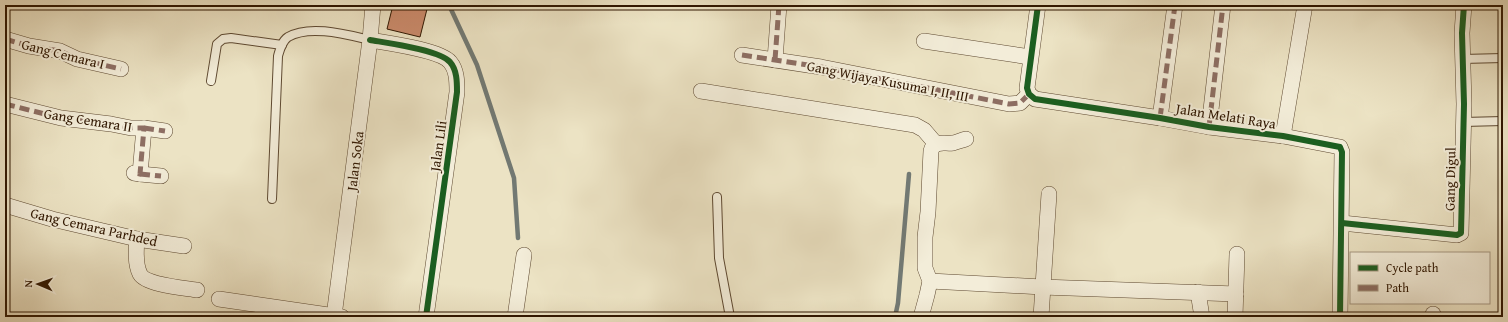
<svg xmlns="http://www.w3.org/2000/svg" width="1508" height="322" font-family="'Gentium Book Plus',serif">
  <style>
    .lines { fill: none; stroke-linecap: round; stroke-linejoin: round }
    .stream { stroke: #727973; stroke-width: 4.5 }
    .building { fill: #ca8a6b; stroke: #2f1600 }
    .service-casing { stroke: #5e4931; stroke-width: 10 }
    .minor-casing { stroke: #5e4931; stroke-width: 16 }
    .service { stroke: #f3edd9; stroke-width: 8 }
    .minor { stroke: #f3edd9; stroke-width: 15 }
    .quiet { stroke: #8d6e63; stroke-width: 5; stroke-dasharray: 10 5; stroke-linecap: butt }
    .cycleway-casing { stroke: #f3edd9; stroke-width: 8 }
    .cycleway { stroke: #1b5e20; stroke-width: 6 }
    .labels { text-anchor: middle; stroke-width: 4; stroke-linejoin: round; paint-order: stroke }
    .street-label { font-size: 14px; fill: #2f1600; stroke: #f3edd9 }
  </style>
  <rect width="100%" height="100%" fill="#ece3c4"/>
  <filter id="stains"><feTurbulence type="fractalNoise" baseFrequency=".005" numOctaves="4"/><feColorMatrix values="0 0 0 0 .2 0 0 0 0 .09 0 0 0 0 .02 0 0 0 .5 -.17"/></filter>
  <radialGradient id="worn" r=".72"><stop offset=".6" stop-color="#630" stop-opacity="0"/><stop offset="1" stop-color="#630" stop-opacity=".3"/></radialGradient>
  <g class="lines">
    <g class="stream">
      <polyline points="449,5 477,65 514,178 518,238"/>
      <polyline points="895,317 898,303 909,174"/>
    </g>
  </g>
  <polygon class="building" points="393,5 428,5 420,37 387,29"/>
  <g class="lines">
    <g class="service-casing">
      <g id="service">
        <polyline points="1462,59 1503,58"/>
        <polyline points="211,81 217,44 223,39 231,38 282,45"/>
        <polyline points="1463,122 1503,121"/>
        <polyline points="717,197 719,258 730,317"/>
        <path d="M272 199 278 56C280 49 282 41 288 37 310 24 348 35 370 40"/>
      </g>
    </g>
    <g class="minor-casing">
      <g id="minor">
        <polyline points="1038,5 1027,88 1029,94 1035,99 1160,118 1209,127 1283,136 1340,147 1342,152 1340,317"/>
        <polyline points="5,39 29,46 60,51 77,59 121,69"/>
        <path d="M370 40C387 43 440 50 450 62 457 70 457 82 457 92L426 317"/>
        <polyline points="924,41 1030,57"/>
        <polyline points="742,55 821,67 1009,104 1020,103 1029,94"/>
        <polyline points="775,60 779,5"/>
        <polyline points="701,91 915,125 924,130 936,144"/>
        <polyline points="5,104 61,118 111,124 131,128 144,128 140,174 134,173"/>
        <polyline points="1160,118 1175,5"/>
        <polyline points="1209,127 1223,5"/>
        <polyline points="144,128 165,131"/>
        <polyline points="1283,136 1305,5"/>
        <polyline points="140,174 161,176"/>
        <polyline points="5,205 52,219 137,239 184,246"/>
        <polyline points="1342,223 1457,235 1461,233 1464,104 1462,33 1464,5"/>
        <path d="M137 239C136 250 135 264 140 274 146 285 185 288 197 290"/>
        <polyline points="930,281 1042,287 1236,294"/>
        <polyline points="1198,292 1202,317"/>
        <polyline points="219,299 342,317"/>
        <polyline points="334,316 370,40 373,5"/>
        <polyline points="515,317 524,255"/>
        <path d="M921 317 927 295 930 281 925 268V237L928 212 931 151C934 140 944 144 953 143 957 142 962 140 966 139"/>
        <polyline points="1041,317 1049,194"/>
        <polyline points="1235,317 1237,254"/>
        <polyline points="1433,317 1433,314"/>
      </g>
    </g>
    <use href="#service" class="service"/>
    <use href="#minor" class="minor"/>
    <g class="quiet">
      <polyline points="5,39 29,46 60,51 77,59 121,69"/>
      <polyline points="742,55 821,67 1009,104 1020,103 1029,94"/>
      <polyline points="775,60 779,5"/>
      <polyline points="5,104 61,118 111,124 131,128 144,128 140,174 134,173"/>
      <polyline points="1160,118 1175,5"/>
      <polyline points="1209,127 1223,5"/>
      <polyline points="144,128 165,131"/>
      <polyline points="140,174 161,176"/>
      <polyline points="1433,317 1433,314"/>
    </g>
    <g class="cycleway-casing">
      <g id="cycleway">
        <polyline points="1038,5 1027,88 1029,94 1035,99 1160,118 1209,127 1283,136 1340,147 1342,152 1340,317"/>
        <path d="M370 40C387 43 440 50 450 62 457 70 457 82 457 92L426 317"/>
        <polyline points="1342,223 1457,235 1461,233 1464,104 1462,33 1464,5"/>
      </g>
    </g>
    <use href="#cycleway" class="cycleway"/>
  </g>
  <g class="labels">
    <g class="street-label">
      <text transform="translate(63 54) rotate(14)" y="5">Gang Cemara I</text>
      <text transform="translate(888 81) rotate(11)" y="5">Gang Wijaya Kusuma I, II, III</text>
      <text transform="translate(1226 116) rotate(9)" y="5">Jalan Melati Raya</text>
      <text transform="translate(88 120) rotate(9)" y="5">Gang Cemara II</text>
      <text transform="translate(438 146) rotate(-82)" y="5">Jalan Lili</text>
      <text transform="translate(355 161) rotate(-83)" y="5">Jalan Soka</text>
      <text transform="translate(1450 179) rotate(-89)" y="5">Gang Digul</text>
      <text transform="translate(94 227) rotate(13)" y="5">Gang Cemara Parhded</text>
    </g>
  </g>
  <rect width="1508" height="322" fill="none" stroke="#ece3c4" stroke-width="20"/>
  <rect x="6" y="6" width="1496" height="310" fill="none" stroke="#2f1600" stroke-width="2"/>
  <rect x="10" y="10" width="1488" height="302" fill="none" stroke="#2f1600"/>
  <rect x="1350" y="252" width="140" height="52" fill="#f3edd9" stroke="#a59782"/>
  <rect x="1358" y="265" width="20" height="6" fill="#1b5e20" stroke="#a59782"/>
  <text x="1386" y="272" font-size="12" fill="#2f1600">Cycle path</text>
  <rect x="1358" y="285" width="20" height="6" fill="#8d6e63" stroke="#a59782"/>
  <text x="1386" y="292" font-size="12" fill="#2f1600">Path</text>
  <g transform="translate(38 284) rotate(272)" stroke="#f3edd9" stroke-width="3" paint-order="stroke">
  <path d="M0-3L7 15L0 10L-7 15Z" fill="#2f1600"/>
  <text y="-6" font-size="11" font-weight="bold" text-anchor="middle" fill="#2f1600">N</text>
  </g>
  <rect width="100%" height="100%" filter="url(#stains)"/>
  <rect width="100%" height="100%" fill="url(#worn)"/>
</svg>
